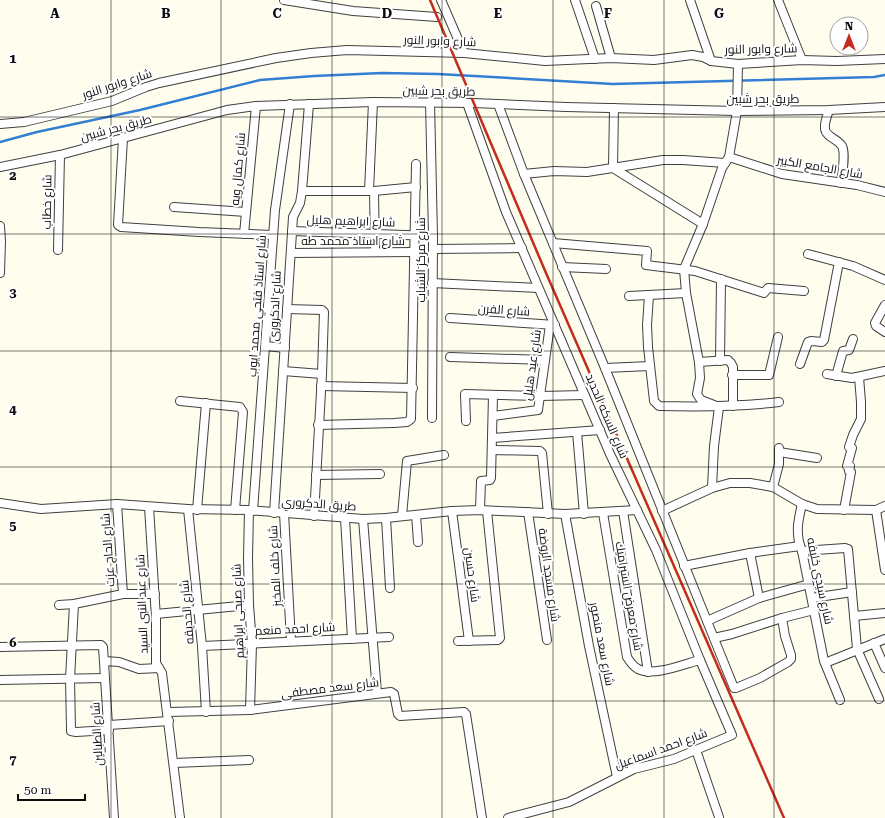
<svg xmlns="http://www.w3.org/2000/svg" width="885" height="818" font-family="'Roboto Serif',Cairo,serif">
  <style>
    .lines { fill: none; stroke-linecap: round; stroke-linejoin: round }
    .stream { stroke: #337fd4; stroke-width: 2.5 }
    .street-casing { stroke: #404040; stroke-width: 10 }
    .street { stroke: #fff; stroke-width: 8 }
    .rail { stroke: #c42c1f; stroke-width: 2.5 }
    .grid { fill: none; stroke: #0d0d0d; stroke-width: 1; stroke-opacity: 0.55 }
    .labels { text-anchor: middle; stroke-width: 4; stroke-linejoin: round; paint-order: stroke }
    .street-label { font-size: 12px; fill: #0d0d0d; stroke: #fff }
    .grid-label { font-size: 13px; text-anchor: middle; font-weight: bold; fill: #0d0d0d; stroke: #fff; stroke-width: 4; stroke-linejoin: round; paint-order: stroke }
  </style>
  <rect width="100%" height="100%" fill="#fffeee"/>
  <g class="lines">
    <polyline class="stream" points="0,142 37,132 140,110 260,80 314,76 382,73 438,74 613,84 874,77 885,75"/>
    <g class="street-casing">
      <g id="street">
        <polyline points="284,0 353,11 437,17"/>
        <polyline points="441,0 464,53"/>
        <polyline points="575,0 595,59"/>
        <polyline points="690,0 711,61"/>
        <polyline points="778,0 802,60"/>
        <polyline points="596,6 611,58"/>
        <polyline points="430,102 433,236 432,418"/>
        <polyline points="467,103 506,212 610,454 656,550 700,660 732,735 674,759 634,769 569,802 508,818"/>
        <polyline points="498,104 524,174 605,368 734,688 736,688 760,678 788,662 791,659 791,655 785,636 782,618"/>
        <path d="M829 110C827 116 824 123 825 129 826 137 838 139 842 146 846 154 842 174 841 183"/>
        <polyline points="0,124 24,122 112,101 146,87 159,83 276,58 311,53 347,50 464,53 545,61 611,58 654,60 692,55 703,57 711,61 738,64 802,60 837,61 885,59"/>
        <polyline points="123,138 118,225 121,227 199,232 273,235"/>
        <polyline points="729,157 782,174 857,185 885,192"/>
        <polyline points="0,167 60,155 227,110 256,106 373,102 473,103 566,107 737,111 829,110 885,107"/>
        <polyline points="613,168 703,224"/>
        <polyline points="613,168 614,108"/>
        <polyline points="524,174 554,171 587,172 663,160 683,160 725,163"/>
        <polyline points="302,191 374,191 416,187"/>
        <polyline points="369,191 373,102"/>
        <polyline points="374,191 375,252"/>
        <polyline points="174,207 246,212"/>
        <polyline points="0,226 1,241 0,273"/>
        <polyline points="292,231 433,236"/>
        <polyline points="244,234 256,106"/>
        <polyline points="553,243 647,251 646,265 695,271 764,293 768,288 804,291"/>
        <polyline points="433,249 522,248"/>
        <polyline points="58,250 60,155"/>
        <polyline points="291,253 415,252"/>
        <polyline points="808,254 853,266 885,280"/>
        <polyline points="562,267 606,269"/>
        <polyline points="432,283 538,288"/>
        <polyline points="629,296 686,293"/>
        <path d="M649 296 647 325 648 347 654 401 659 406C700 407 739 407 779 402"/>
        <polyline points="885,305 875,323 876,326 885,332"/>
        <polyline points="287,309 322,310 324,312 322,374 314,516"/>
        <polyline points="450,318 555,325"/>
        <polyline points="266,346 285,348"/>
        <polyline points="450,357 545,360"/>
        <polyline points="720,361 721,279"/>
        <polyline points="699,362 728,360 731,363 733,367 733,406"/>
        <polyline points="800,364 808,342 811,341 822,342 824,340 839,262"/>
        <polyline points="605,368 650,366"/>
        <polyline points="283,371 322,374"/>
        <polyline points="827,374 852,378 885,371"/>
        <polyline points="732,375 769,375 778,337"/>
        <polyline points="836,376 843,351 849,350 853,339"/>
        <polyline points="321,386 413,388"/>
        <polyline points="180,401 240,407 243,412 235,510"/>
        <polyline points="493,416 538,410 550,325"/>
        <polyline points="466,421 465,394 540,396 584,395"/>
        <polyline points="318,425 394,423 407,422 411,419 416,164"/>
        <polyline points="577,432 584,514"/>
        <polyline points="492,438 600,430"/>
        <polyline points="492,450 540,451 542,453 548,514"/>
        <polyline points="779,452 817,458"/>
        <polyline points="316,475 380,474"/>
        <polyline points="773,487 779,464 779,448"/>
        <polyline points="712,488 714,446 719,407 701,400 697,394 700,378 699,362 686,293 684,269 703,224 722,168 729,157 737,111 738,64"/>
        <polyline points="0,503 41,509 117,504 188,509 249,510 363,519 386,518 452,511 480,510 565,514 637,510"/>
        <polyline points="117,504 123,594"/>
        <path d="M802 504C798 521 795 534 802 551L824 661 840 700"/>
        <polyline points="149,507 156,618 156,663 162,673 180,818"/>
        <polyline points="188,509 202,646 206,712"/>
        <polyline points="197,510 206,403"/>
        <polyline points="249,510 248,558 249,605 252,644 250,710"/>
        <polyline points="480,510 481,481 490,480 491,478 493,395"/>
        <polyline points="844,510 851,472 849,471 850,466 847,466 852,448 849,447 853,435 861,419 861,402 859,377"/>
        <polyline points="876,510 885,570"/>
        <polyline points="253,511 275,210 290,104"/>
        <polyline points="452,511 469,641"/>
        <polyline points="623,511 648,672"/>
        <polyline points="662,511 712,488 730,483 750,483 773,487 802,504 817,509 876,510 885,506"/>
        <polyline points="528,512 547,640"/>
        <polyline points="274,513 293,217 300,203 302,191 309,104"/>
        <polyline points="284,513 291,641"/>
        <path d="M603 513 627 657C630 662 633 666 638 669 653 677 684 664 700 660"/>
        <polyline points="565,514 589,646 617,777"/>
        <polyline points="416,515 418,542"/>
        <polyline points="402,516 407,461 444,455"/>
        <polyline points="345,518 352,639"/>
        <polyline points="386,518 390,588"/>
        <polyline points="363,519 377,693"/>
        <polyline points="802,551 845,548 848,549 857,649 879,699"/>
        <polyline points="750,553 759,598"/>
        <polyline points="684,566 750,553 800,546"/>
        <polyline points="812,598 852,592"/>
        <polyline points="74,604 70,679 71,729 71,731 76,732 109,730"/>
        <polyline points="59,605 74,604 123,594 155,594"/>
        <polyline points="156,614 249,605"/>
        <polyline points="854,616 885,613"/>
        <polyline points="707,621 759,598 809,584"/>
        <polyline points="714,638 732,634 782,618 814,610"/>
        <polyline points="458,641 498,640 500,638 487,511"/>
        <polyline points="874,643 885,668"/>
        <polyline points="202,646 389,637"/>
        <polyline points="0,647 101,645 103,647 114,818"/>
        <polyline points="104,661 119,662 139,669 159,668"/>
        <polyline points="825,663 885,639"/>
        <polyline points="0,680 105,678"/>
        <polyline points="168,712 250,710 391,692 394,694 398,714 400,716 464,712 466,714 482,818"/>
        <polyline points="109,725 169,721"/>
        <polyline points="696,750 719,817"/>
        <polyline points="174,763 249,760"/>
      </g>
    </g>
    <use href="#street" class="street"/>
    <polyline class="rail" points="430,0 546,273 784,818"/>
  </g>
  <path class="grid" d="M111 0V818M221 0V818M332 0V818M442 0V818M553 0V818M664 0V818M774 0V818M0 117H885M0 234H885M0 351H885M0 467H885M0 584H885M0 701H885"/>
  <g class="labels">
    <g class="street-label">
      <text transform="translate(440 41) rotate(2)" y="4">شارع وابور النور</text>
      <text transform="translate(761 49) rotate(-1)" y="4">شارع وابور النور</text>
      <text transform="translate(117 84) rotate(-18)" y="4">شارع وابور النور</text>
      <text transform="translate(439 91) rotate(1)" y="4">طريق بحر شبين</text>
      <text x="763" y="103">طريق بحر شبين</text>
      <text transform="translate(116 128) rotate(-15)" y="4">طريق بحر شبين</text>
      <text transform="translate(820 167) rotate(10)" y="4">شارع الجامع الكبير</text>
      <text transform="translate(238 169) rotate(-85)" y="4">شارع كمال ويه</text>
      <text transform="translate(47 202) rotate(-89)" y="4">شارع خطاب</text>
      <text transform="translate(351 221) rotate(2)" y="4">شارع ابراهيم هليل</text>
      <text x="353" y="245">شارع استاذ محمد طه</text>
      <text transform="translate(421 260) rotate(-90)" y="4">شارع مركز الشباب</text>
      <text transform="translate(257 306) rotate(-86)" y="4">شارع استاذ فتحي محمد ايوب</text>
      <text transform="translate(275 306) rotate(-87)" y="4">شارع الدكرورى</text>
      <text transform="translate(504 310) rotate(4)" y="4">شارع الفرن</text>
      <text transform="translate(532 365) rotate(-82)" y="4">شارع عيد هليل</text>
      <text transform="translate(607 416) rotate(67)" y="4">شارع السكه الحديد</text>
      <text transform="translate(319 504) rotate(4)" y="4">طريق الدكروري</text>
      <text transform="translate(108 550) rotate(-94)" y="4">شارع الحاج عزت</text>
      <text transform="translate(275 566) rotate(-93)" y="4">شارع خلف المخبز</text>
      <text transform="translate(472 575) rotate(83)" y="4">شارع حسين</text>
      <text transform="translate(549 575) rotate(82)" y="4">شارع مسجد الروضة</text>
      <text transform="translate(820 581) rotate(78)" y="4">شارع سيدى خليفه</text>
      <text transform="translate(629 596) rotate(80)" y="4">شارع معرض السيراميك</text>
      <text transform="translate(142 604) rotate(-92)" y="4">شارع عبد النبى السيد</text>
      <text transform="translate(238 611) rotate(-92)" y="4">شارع صبحى ابراهيم</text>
      <text transform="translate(187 612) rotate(-95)" y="4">شارع الحديقه</text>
      <text transform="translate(295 629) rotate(-3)" y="4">شارع احمد منعم</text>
      <text transform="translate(602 644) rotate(79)" y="4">شارع سعد منصور</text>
      <text transform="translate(330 688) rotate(-7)" y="4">شارع سعد مصطفى</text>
      <text transform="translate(97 734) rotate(-93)" y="4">شارع الطبالين</text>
      <text transform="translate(661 749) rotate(-20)" y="4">شارع احمد اسماعيل</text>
    </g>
  </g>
  <g class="grid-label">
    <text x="55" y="18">A</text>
    <text x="166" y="18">B</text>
    <text x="277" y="18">C</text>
    <text x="387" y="18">D</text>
    <text x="498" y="18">E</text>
    <text x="608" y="18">F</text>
    <text x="719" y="18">G</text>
    <text x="13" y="63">1</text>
    <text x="13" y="180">2</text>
    <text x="13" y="297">3</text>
    <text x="13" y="414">4</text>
    <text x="13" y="530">5</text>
    <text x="13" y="647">6</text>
    <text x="13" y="764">7</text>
  </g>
  <g transform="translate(849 36)"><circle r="19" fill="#ffffff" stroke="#9e9e9e"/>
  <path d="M0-3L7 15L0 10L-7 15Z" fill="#c42c1f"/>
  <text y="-6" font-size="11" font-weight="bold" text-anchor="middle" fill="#0d0d0d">N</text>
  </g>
  <path d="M18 794v6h67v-6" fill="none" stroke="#0d0d0d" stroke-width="2"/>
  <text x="24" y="794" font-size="12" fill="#0d0d0d" stroke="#ffffff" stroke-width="3" paint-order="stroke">50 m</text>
</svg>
